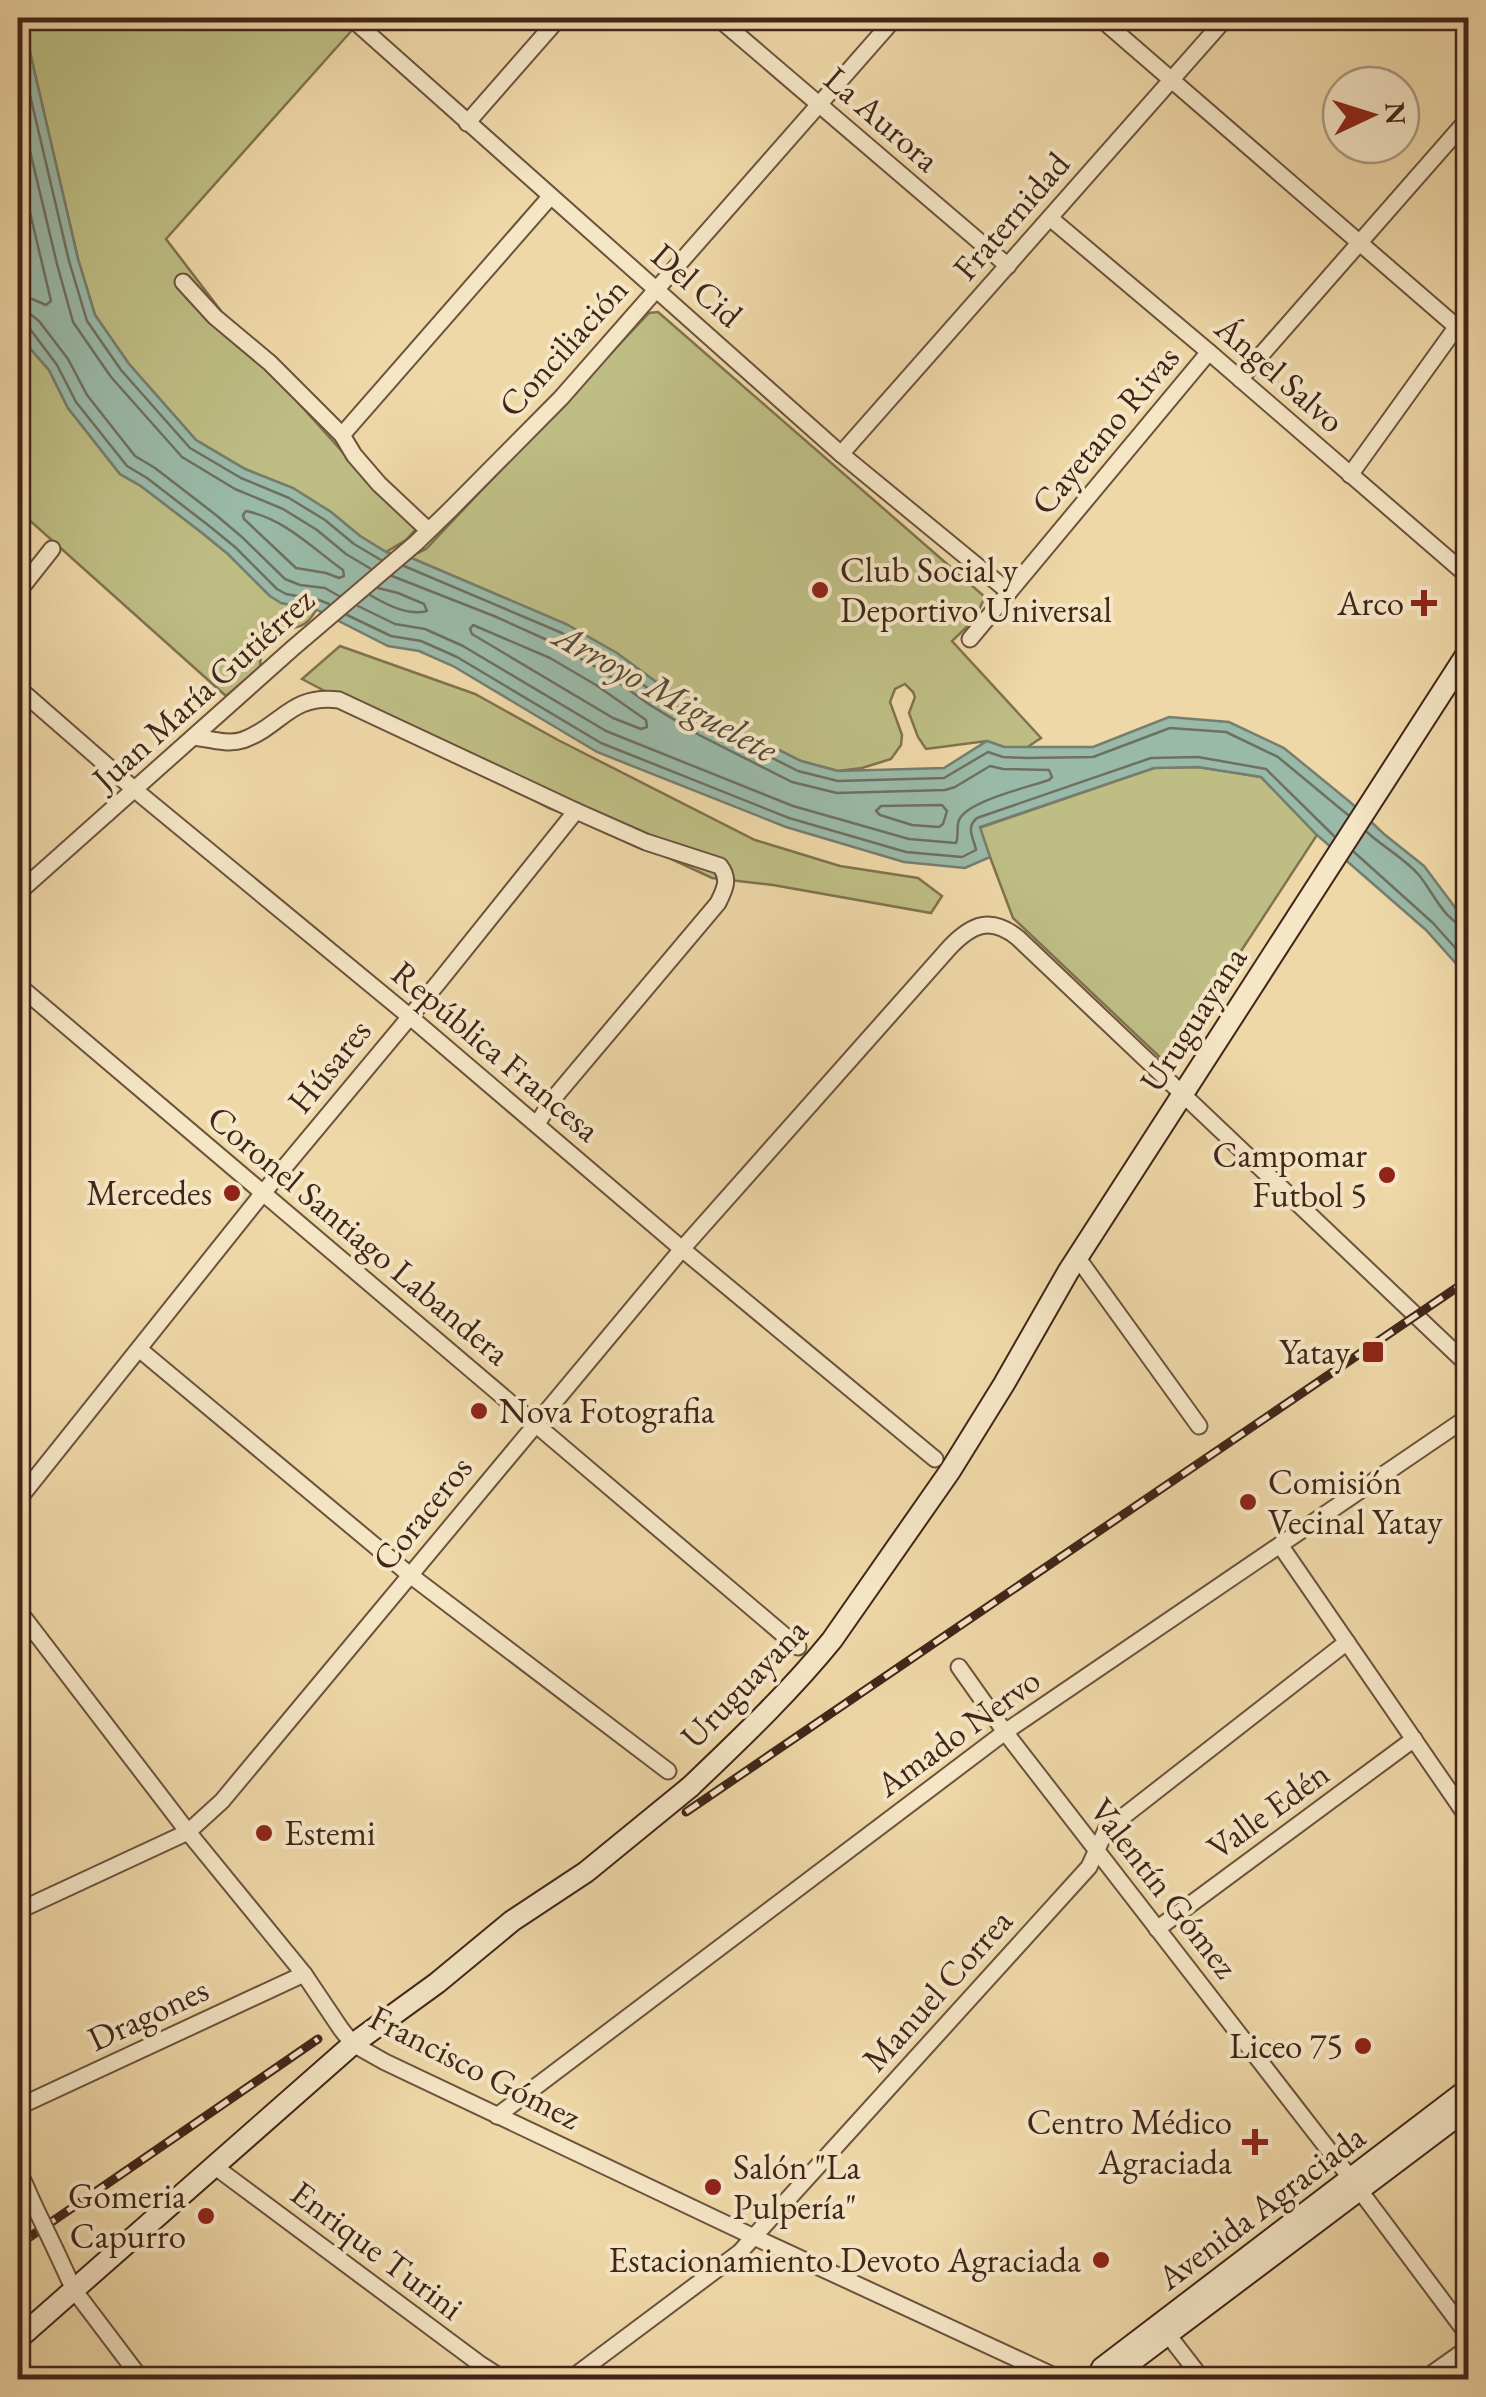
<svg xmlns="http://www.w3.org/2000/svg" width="1486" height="2397" font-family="'EB Garamond',serif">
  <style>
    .green { fill: #bebe84; stroke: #80724e; stroke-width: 2.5 }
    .water { fill: #9abaa9; stroke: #767e6f; stroke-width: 2.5 }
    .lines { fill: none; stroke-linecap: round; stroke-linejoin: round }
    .shore { stroke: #6e7061; stroke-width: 2.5 }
    .street-casing { stroke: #6c523d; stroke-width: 19 }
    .secondary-casing { stroke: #412519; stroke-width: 24 }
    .street { stroke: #f5e6c6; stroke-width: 15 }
    .secondary { stroke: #f5e6c6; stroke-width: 20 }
    .rail-casing { stroke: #412519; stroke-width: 9 }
    .rail { stroke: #f5e6c6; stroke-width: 5; stroke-dasharray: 15; stroke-linecap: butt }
    .street-bridge-casing { stroke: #6c523d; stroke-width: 19; stroke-linecap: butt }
    .secondary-bridge-casing { stroke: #412519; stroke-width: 24; stroke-linecap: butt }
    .street-bridge { stroke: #f5e6c6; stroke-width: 15 }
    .secondary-bridge { stroke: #f5e6c6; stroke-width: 20 }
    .poi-dot { fill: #8f2418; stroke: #f5e6c6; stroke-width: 4 }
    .labels { text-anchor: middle; stroke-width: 8; stroke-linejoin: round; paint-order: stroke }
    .street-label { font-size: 35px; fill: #412519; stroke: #f5e6c6 }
    .poi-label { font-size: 35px; fill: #412519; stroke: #f5e6c6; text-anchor: end }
    .water-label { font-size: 38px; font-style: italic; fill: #574a3d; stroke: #f5e6c6 }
  </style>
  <rect width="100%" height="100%" fill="#efd8a8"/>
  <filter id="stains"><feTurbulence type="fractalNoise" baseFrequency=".002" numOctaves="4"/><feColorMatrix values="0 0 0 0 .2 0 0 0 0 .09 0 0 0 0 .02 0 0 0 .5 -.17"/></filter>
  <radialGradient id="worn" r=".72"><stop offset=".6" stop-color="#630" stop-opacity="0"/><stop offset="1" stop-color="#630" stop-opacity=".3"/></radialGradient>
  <g class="green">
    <polygon points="22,18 342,18 354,28 166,239 250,349 347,457 417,528 406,540 386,552 360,536 331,512 293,488 245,469 196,440 129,364 95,315 78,259"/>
    <path d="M18 306 21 313 19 331 28 346 49 370 68 408 120 474 141 486 201 532 228 554 270 596H324C315 612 309 629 288 628L261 652 260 668 226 696 18 510Z"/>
    <polygon points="658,312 985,597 974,620 952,641 1041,738 1026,748 1004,747 987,741 926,749 918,737 909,713 915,697 913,692 905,684 895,689 890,702 902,735 901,745 891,759 862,768 838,771 801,761 713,717 663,687 616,653 566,624 409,557 426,549 649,313"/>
    <polygon points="340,646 475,694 558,740 755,840 840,866 918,878 942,896 931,913 773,885 712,878 607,829 549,808 302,679"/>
    <polygon points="1198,767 1261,777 1317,835 1167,1064 1013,918 979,828 1154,768"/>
  </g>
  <polygon class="water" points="18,18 22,18 78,259 95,315 129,364 196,440 245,469 293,488 331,512 360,536 386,552 409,557 566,624 617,653 663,687 713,717 801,761 838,771 944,768 987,741 1004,747 1093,747 1169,717 1229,722 1284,748 1350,802 1384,834 1424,866 1457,910 1468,920 1468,977 1426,930 1317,835 1261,777 1198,767 1154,768 980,827 990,857 965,868 904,862 786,827 597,752 453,666 419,651 388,646 317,610 281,603 270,596 228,554 201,532 141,486 120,474 68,408 49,370 28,346 19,331"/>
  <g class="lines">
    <g class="shore">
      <polyline points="18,44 69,261 87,321 121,370 190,448 241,478 289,498 325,520 354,544 381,560"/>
      <polyline points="18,101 57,264 73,322 111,377 182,457 235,489 283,509 317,530 346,554 371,569"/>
      <polyline points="18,162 51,301 46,305 32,299 18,297"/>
      <polyline points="18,312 30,314 39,321 68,359 87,395 135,456 155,468 216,515 243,538 285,579 300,585 325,588 339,596"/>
      <polyline points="18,325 24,325 30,329 57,365 76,402 127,466 147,478 208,525 235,547 277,589 286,594 319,600 329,604"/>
      <path d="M246 511C285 519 312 548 343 570L344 576 339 578 326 573 296 568 244 519 243 515Z"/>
      <polyline points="404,566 562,633 611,661 657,695 707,725 798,771 838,781 944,778 988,752 1003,757 1026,758 1093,757 1170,728 1226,732 1278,757 1348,815"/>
      <path d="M370 595C387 605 408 616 427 611L424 604 398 593 378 588"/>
      <path d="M358 606 395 624 425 629 463 646 606 731 793 806 909 839 956 843C959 836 956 828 959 820 967 801 1029 787 1049 780L1052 777 1049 770 1003 769 990 766 955 787 945 790 837 793 792 782 701 736 650 705 604 672 556 644 494 616 392 576"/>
      <path d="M347 615 391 636 421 641 457 657 601 743 789 818 906 852 962 857 976 850C974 838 965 828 977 818L1151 758 1198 757 1266 769 1334 836"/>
      <polygon points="473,625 550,658 596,685 646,720 647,727 641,729 613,718 472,634 470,629"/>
      <polygon points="942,805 947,811 943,824 939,827 912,825 880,815 876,811 881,806"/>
      <path d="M1367 832C1383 847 1404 858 1418 874 1433 891 1445 924 1468 927"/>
      <polyline points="1354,852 1433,923 1468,962"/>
    </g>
    <g class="street-casing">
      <g id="street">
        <polyline points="351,18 841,454 1009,592"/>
        <polyline points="718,18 1008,266"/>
        <polyline points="1100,18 1458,328"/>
        <polyline points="467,123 559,18"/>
        <polyline points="1050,218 1209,352 1468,576"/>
        <polyline points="183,282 215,317 270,363 342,435 354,455 379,484 428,530"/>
        <polyline points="1240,379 1468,119"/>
        <polyline points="342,435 550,197"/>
        <polyline points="841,454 1226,18"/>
        <polyline points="1350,475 1468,311"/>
        <polyline points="18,592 52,549"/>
        <polyline points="970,639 1209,352"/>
        <polyline points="18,688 135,790 409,1016 682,1249 935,1459"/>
        <path d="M194 737C209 739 228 745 243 740 282 726 290 694 339 700L576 811 646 842 720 866C730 879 725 889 718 903L553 1099 537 1124"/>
        <polyline points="18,893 293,648 416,543 451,509 561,398 895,18"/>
        <polyline points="18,985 798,1647"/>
        <polyline points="1077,1257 1199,1426"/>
        <polyline points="139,1349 410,1575 668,1771"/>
        <polyline points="18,1500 263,1193 438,983 576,811"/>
        <polyline points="1280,1545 1468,1818"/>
        <polyline points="18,1610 188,1832 304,1974 341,2029 353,2044 385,2062 754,2237 1063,2380"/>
        <polyline points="959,1667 1005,1732 1352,2180 1468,2335"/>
        <path d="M18 1911 188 1832 222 1801 682 1249 950 947C972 924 991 916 1018 938L1468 1365"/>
        <polyline points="1157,1929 1414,1739"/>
        <polyline points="18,2107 304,1974"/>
        <polyline points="497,2116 1005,1732 1468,1417"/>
        <polyline points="214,2166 480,2364 505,2380"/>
        <polyline points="18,2169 34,2205"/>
        <polyline points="56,2251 74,2290 142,2380"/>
        <polyline points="1162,2327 1203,2380"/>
        <polyline points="569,2380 740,2252 1089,1867 1106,1830 1347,1642"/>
        <polyline points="1423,2380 1468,2348"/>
      </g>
    </g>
    <g class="secondary-casing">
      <g id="secondary">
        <path d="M690 1787C739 1740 789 1693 832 1640L950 1471 1004 1384 1068 1272 1468 652"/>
        <polyline points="18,2339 353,2044 386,2020"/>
        <polyline points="1096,2380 1102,2368 1468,2089"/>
        <polyline points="1107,2380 1468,2108"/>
      </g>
    </g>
    <use href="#street" class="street"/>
    <use href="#secondary" class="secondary"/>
    <g class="rail-casing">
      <g id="rail">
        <polyline points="686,1812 1468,1280"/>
        <polyline points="18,2245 318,2039"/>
      </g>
    </g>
    <use href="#rail" class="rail"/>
    <g class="street-bridge-casing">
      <polyline id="street-bridge" points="34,2205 56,2251"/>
    </g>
    <g class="secondary-bridge-casing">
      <polyline id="secondary-bridge" points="386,2020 437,1983 512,1921 586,1872 690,1787"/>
    </g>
    <use href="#street-bridge" class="street-bridge"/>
    <use href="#secondary-bridge" class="secondary-bridge"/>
  </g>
  <g class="poi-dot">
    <circle cx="820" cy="590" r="10"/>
    <path d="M1419 588h10v10h10v10h-10v10h-10v-10h-10v-10h10z"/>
    <circle cx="1387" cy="1175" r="10"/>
    <circle cx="232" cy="1193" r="10"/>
    <rect x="1361" y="1340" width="24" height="24" rx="5"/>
    <circle cx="479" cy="1411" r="10"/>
    <circle cx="1248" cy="1502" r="10"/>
    <circle cx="264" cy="1833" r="10"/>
    <circle cx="1363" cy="2046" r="10"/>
    <path d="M1250 2127h10v10h10v10h-10v10h-10v-10h-10v-10h10z"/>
    <circle cx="713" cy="2187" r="10"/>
    <circle cx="206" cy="2216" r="10"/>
    <circle cx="1101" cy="2260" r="10"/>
  </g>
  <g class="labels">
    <g class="street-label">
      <text transform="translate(882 119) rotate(41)" y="12">La Aurora</text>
      <text transform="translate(1011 216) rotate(-49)" y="12">Fraternidad</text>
      <text transform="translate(697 285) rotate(41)" y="12">Del Cid</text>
      <text transform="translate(563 347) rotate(-48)" y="12">Conciliación</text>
      <text transform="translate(1280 374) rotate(41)" y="12">Ángel Salvo</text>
      <text transform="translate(1105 430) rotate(-50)" y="12">Cayetano Rivas</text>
      <text transform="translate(203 689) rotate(-42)" y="12">Juan María Gutiérrez</text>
      <text transform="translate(1193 1019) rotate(-57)" y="12">Uruguayana</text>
      <text transform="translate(496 1051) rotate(40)" y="12">República Francesa</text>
      <text transform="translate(329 1066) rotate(-51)" y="12">Húsares</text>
      <text transform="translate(359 1235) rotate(40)" y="12">Coronel Santiago Labandera</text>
      <text transform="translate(422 1513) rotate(-51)" y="12">Coraceros</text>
      <text transform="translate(744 1683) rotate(-46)" y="12">Uruguayana</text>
      <text transform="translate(958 1732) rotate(-36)" y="12">Amado Nervo</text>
      <text transform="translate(1268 1810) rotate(-36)" y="12">Valle Edén</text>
      <text transform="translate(1164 1888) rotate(52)" y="12">Valentín Gómez</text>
      <text transform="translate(937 1990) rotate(-48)" y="12">Manuel Correa</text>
      <text transform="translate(148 2014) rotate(-25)" y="12">Dragones</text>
      <text transform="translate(475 2067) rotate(27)" y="12">Francisco Gómez</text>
      <text transform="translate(1261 2207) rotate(-37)" y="12">Avenida Agraciada</text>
      <text transform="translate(377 2250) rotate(37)" y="12">Enrique Turini</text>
    </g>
    <g class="poi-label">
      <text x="840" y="582" text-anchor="start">Club Social y<tspan x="840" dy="40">Deportivo Universal</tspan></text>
      <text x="1404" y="615">Arco</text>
      <text x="1367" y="1167">Campomar<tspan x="1367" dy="40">Futbol 5</tspan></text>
      <text x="212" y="1205">Mercedes</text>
      <text x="1350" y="1364">Yatay</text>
      <text x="499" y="1423" text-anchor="start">Nova Fotografia</text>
      <text x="1268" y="1494" text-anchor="start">Comisión<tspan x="1268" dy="40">Vecinal Yatay</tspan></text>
      <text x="284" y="1845" text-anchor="start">Estemi</text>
      <text x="1343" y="2058">Liceo 75</text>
      <text x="1232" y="2134">Centro Médico<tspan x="1232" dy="40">Agraciada</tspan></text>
      <text x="733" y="2179" text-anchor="start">Salón "La<tspan x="733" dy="40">Pulpería"</tspan></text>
      <text x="186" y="2208">Gomeria<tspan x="186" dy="40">Capurro</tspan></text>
      <text x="1081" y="2272">Estacionamiento Devoto Agraciada</text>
    </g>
    <g class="water-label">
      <text transform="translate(666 692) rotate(29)" y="13">Arroyo Miguelete</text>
    </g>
  </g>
  <rect width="1486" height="2397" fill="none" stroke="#efd8a8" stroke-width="60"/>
  <rect x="20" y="20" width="1446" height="2357" fill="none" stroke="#412519" stroke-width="5"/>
  <rect x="30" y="30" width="1426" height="2337" fill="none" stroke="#412519" stroke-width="2.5"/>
  <g transform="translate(1371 115) rotate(86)"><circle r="48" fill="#f5e6c6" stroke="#ad9981" stroke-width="2.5"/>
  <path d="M0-8L18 38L0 25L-18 38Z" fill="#8f2418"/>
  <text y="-15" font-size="28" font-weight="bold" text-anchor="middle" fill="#412519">N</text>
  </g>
  <rect width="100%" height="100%" filter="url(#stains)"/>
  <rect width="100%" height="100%" fill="url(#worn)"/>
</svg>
